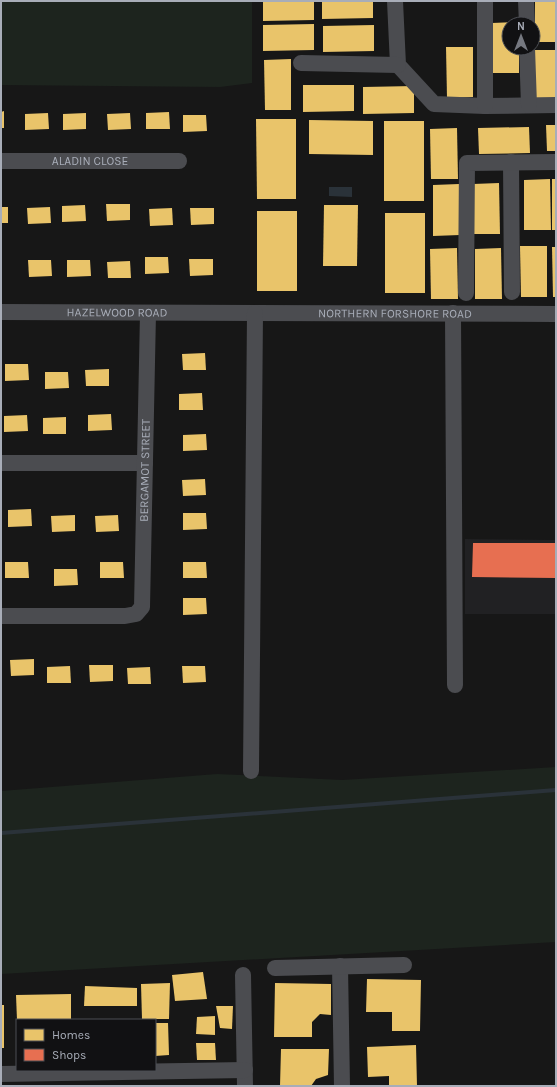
<svg xmlns="http://www.w3.org/2000/svg" width="557" height="1087" font-family="Karla,sans-serif">
  <style>
    .built { fill: #212123 }
    .green { fill: #1d241e }
    .water { fill: #2a3239 }
    .homes { fill: #e9c46a }
    .shops { fill: #e76f51 }
    .lines { fill: none; stroke-linecap: round; stroke-linejoin: round }
    .stream { stroke: #2a3239; stroke-width: 4 }
    .minor { stroke: #4b4c50; stroke-width: 16 }
    .labels { text-anchor: middle; stroke-width: 4; stroke-linejoin: round; paint-order: stroke }
    .street-label { font-size: 12px; fill: #a8adb8; stroke: #111113 }
  </style>
  <rect width="100%" height="100%" fill="#171717"/>
  <polygon class="built" points="465,539 556,540 556,614 465,614"/>
  <g class="green">
    <polygon points="1,1 252,1 252,83 220,87 1,85"/>
    <polygon points="556,767 556,942 1,974 1,791 217,774 342,780"/>
  </g>
  <polygon class="water" points="329,187 352,187 352,197 329,196"/>
  <g class="homes">
    <polygon points="263,1 314,1 314,20 263,21"/>
    <polygon points="322,1 373,1 373,18 322,19"/>
    <rect x="535" y="1" width="21" height="41"/>
    <polygon points="519,22 519,24 509,24 509,48 519,48 519,73 493,73 492,23"/>
    <polygon points="314,24 314,50 263,51 263,25"/>
    <polygon points="374,25 374,51 323,52 323,26"/>
    <polygon points="446,47 473,47 473,97 447,98"/>
    <polygon points="532,50 556,50 556,101 533,101"/>
    <polygon points="291,59 291,110 265,110 264,60"/>
    <polygon points="303,85 354,85 354,111 303,112"/>
    <polygon points="414,86 414,113 363,114 363,87"/>
    <polygon points="4,111 4,128 1,128 1,112"/>
    <polygon points="169,112 170,129 146,129 146,113"/>
    <polygon points="48,113 49,129 25,130 25,114"/>
    <polygon points="86,113 86,129 63,130 63,114"/>
    <polygon points="130,113 131,129 108,130 107,114"/>
    <polygon points="183,115 206,115 207,131 183,132"/>
    <polygon points="256,119 296,119 296,199 257,199"/>
    <polygon points="309,120 373,121 373,155 309,154"/>
    <rect x="384" y="121" width="40" height="80"/>
    <polygon points="546,125 556,125 556,151 547,151"/>
    <polygon points="529,127 530,153 479,154 478,128"/>
    <polygon points="457,128 458,179 431,179 430,129"/>
    <polygon points="550,179 551,230 524,230 524,180"/>
    <rect x="552" y="179" width="4" height="51"/>
    <polygon points="499,183 500,234 474,234 473,184"/>
    <polygon points="459,184 460,235 433,236 433,185"/>
    <polygon points="106,204 130,204 130,220 107,221"/>
    <polygon points="85,205 86,221 62,222 62,206"/>
    <polygon points="324,205 358,205 357,266 323,266"/>
    <rect x="1" y="207" width="7" height="16"/>
    <polygon points="50,207 51,223 28,224 27,208"/>
    <polygon points="172,208 173,225 150,226 149,209"/>
    <polygon points="190,208 214,208 214,224 191,225"/>
    <rect x="257" y="211" width="40" height="80"/>
    <rect x="385" y="213" width="40" height="80"/>
    <polygon points="520,246 547,246 547,297 521,297"/>
    <polygon points="552,247 556,247 556,297 553,297"/>
    <polygon points="457,248 458,299 431,299 430,249"/>
    <polygon points="501,248 502,299 475,299 475,249"/>
    <polygon points="145,257 168,257 169,273 145,274"/>
    <polygon points="189,259 213,259 213,275 190,276"/>
    <polygon points="28,260 51,260 52,276 29,277"/>
    <polygon points="67,260 90,260 91,276 67,277"/>
    <polygon points="130,261 131,278 108,278 107,262"/>
    <polygon points="205,353 206,370 183,370 182,354"/>
    <polygon points="5,364 28,364 29,380 5,381"/>
    <polygon points="109,369 109,386 86,386 85,370"/>
    <polygon points="45,372 68,372 69,388 45,389"/>
    <polygon points="202,393 203,410 179,410 179,394"/>
    <polygon points="111,414 112,430 88,431 88,415"/>
    <polygon points="27,415 28,431 4,432 4,416"/>
    <polygon points="66,417 66,434 43,434 43,418"/>
    <polygon points="206,434 207,450 183,451 183,435"/>
    <polygon points="205,479 206,495 183,496 182,480"/>
    <polygon points="31,509 32,526 8,527 8,510"/>
    <polygon points="183,513 206,513 207,529 183,530"/>
    <polygon points="75,515 75,531 52,532 51,516"/>
    <polygon points="118,515 119,531 96,532 95,516"/>
    <polygon points="5,562 28,562 29,578 5,578"/>
    <polygon points="100,562 123,562 124,578 100,578"/>
    <polygon points="183,562 206,562 207,578 183,578"/>
    <polygon points="54,569 77,569 78,585 54,586"/>
    <polygon points="183,598 206,598 207,614 183,615"/>
    <polygon points="34,659 34,675 11,676 10,660"/>
    <polygon points="89,665 113,665 113,681 90,682"/>
    <polygon points="70,666 71,683 47,683 47,667"/>
    <polygon points="182,666 205,666 206,682 183,683"/>
    <polygon points="150,667 151,684 128,684 127,668"/>
    <polygon points="203,972 207,999 175,1001 172,975"/>
    <polygon points="367,979 421,980 420,1031 392,1031 392,1012 366,1012"/>
    <polygon points="170,983 169,1019 142,1019 141,984"/>
    <polygon points="275,983 331,984 331,1015 320,1014 312,1022 312,1037 274,1037"/>
    <polygon points="85,986 137,988 137,1006 84,1006"/>
    <polygon points="71,994 71,1020 17,1020 16,995"/>
    <rect x="1" y="1005" width="3" height="43"/>
    <polygon points="216,1006 233,1006 232,1029 220,1028"/>
    <polygon points="215,1016 215,1035 196,1034 197,1017"/>
    <polygon points="155,1023 168,1023 169,1055 155,1056"/>
    <polygon points="196,1043 215,1043 216,1060 197,1060"/>
    <polygon points="416,1045 417,1086 389,1086 389,1076 368,1077 367,1047"/>
    <polygon points="281,1049 329,1049 328,1075 316,1079 311,1086 280,1086"/>
  </g>
  <polygon class="shops" points="473,543 556,543 556,578 472,577"/>
  <g class="lines">
    <polyline class="stream" points="1,833 556,790"/>
    <g class="minor">
      <polyline points="395,1 398,65 434,104 485,106 556,105"/>
      <polyline points="485,1 485,106"/>
      <polyline points="526,1 527,24"/>
      <polyline points="527,48 529,105"/>
      <polyline points="301,63 398,65"/>
      <path id="s1" d="M1 161H179"/>
      <polyline points="511,162 512,292"/>
      <polyline points="466,293 467,163 556,162"/>
      <path id="s2" d="M1 312 556 314"/>
      <polyline points="453,313 455,685"/>
      <polyline points="1,463 145,463"/>
      <path id="s3" d="M1 616H125L136 614 142 607 148 313"/>
      <polyline points="251,771 255,313"/>
      <polyline points="340,966 342,1086"/>
      <polyline points="275,968 404,965"/>
      <polyline points="243,975 245,1086"/>
      <polyline points="1,1074 245,1070"/>
    </g>
  </g>
  <g class="labels">
    <g class="street-label">
      <text dy="4" stroke="none"><textPath href="#s1" startOffset="89">ALADIN CLOSE</textPath></text>
      <text dy="4" stroke="none"><textPath href="#s2" startOffset="116">HAZELWOOD ROAD</textPath></text>
      <text dy="4" stroke="none"><textPath href="#s2" startOffset="394">NORTHERN FORSHORE ROAD</textPath></text>
      <text dy="4" stroke="none"><textPath href="#s3" startOffset="281">BERGAMOT STREET</textPath></text>
    </g>
  </g>
  <rect width="557" height="1087" fill="none" stroke="#a8adb8" stroke-width="4"/>
  <rect x="16" y="1019" width="140" height="52" fill="#111113" stroke="#4d4f55"/>
  <rect x="24" y="1029" width="20" height="12" fill="#e9c46a" stroke="#4d4f55"/>
  <text x="52" y="1039" font-size="12" fill="#a8adb8">Homes</text>
  <rect x="24" y="1049" width="20" height="12" fill="#e76f51" stroke="#4d4f55"/>
  <text x="52" y="1059" font-size="12" fill="#a8adb8">Shops</text>
  <g transform="translate(521 36)"><circle r="19" fill="#111113" stroke="#4d4f55"/>
  <path d="M0-3L7 15L0 10L-7 15Z" fill="#757880"/>
  <text y="-6" font-size="11" font-weight="bold" text-anchor="middle" fill="#a8adb8">N</text>
  </g>
</svg>
